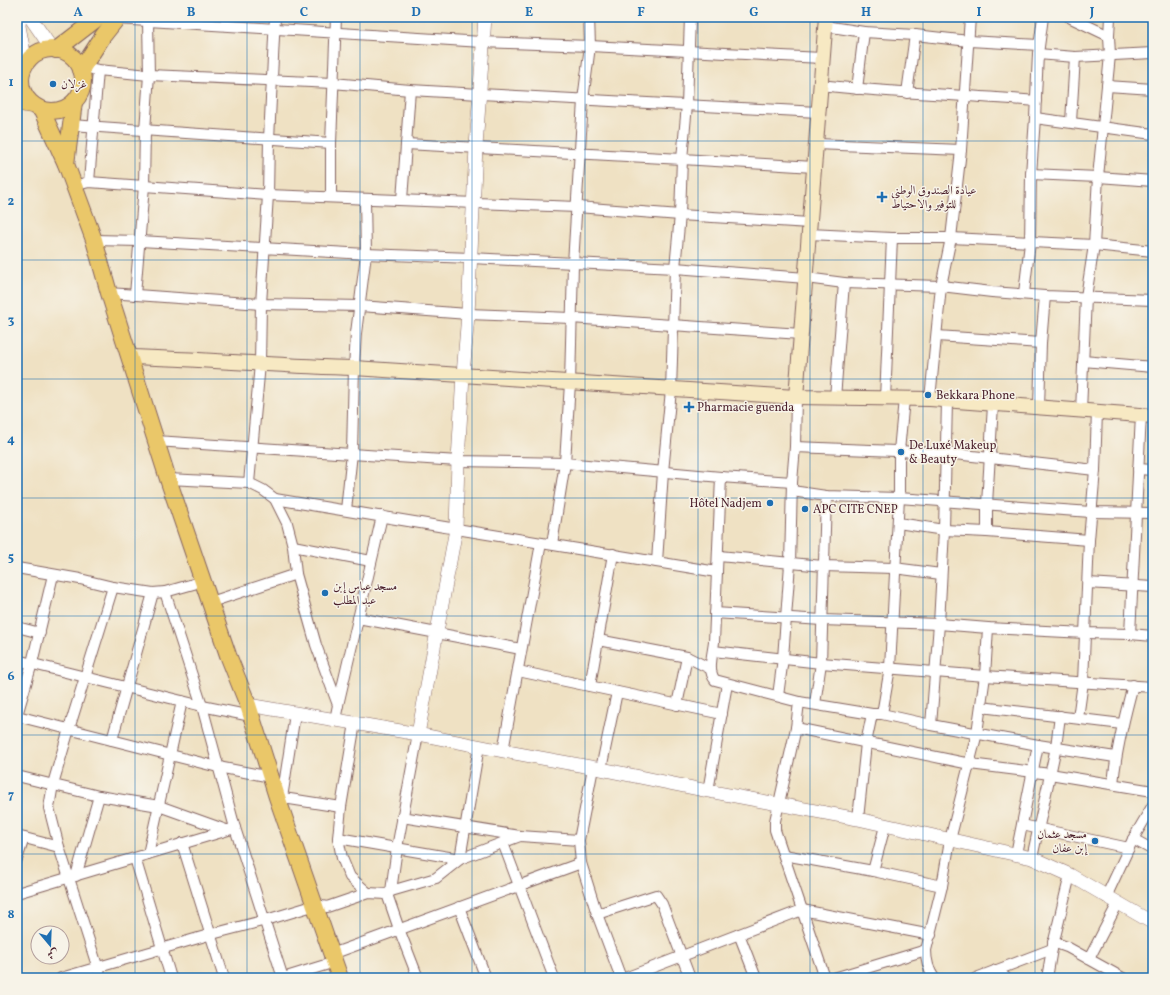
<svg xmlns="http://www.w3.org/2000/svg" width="1170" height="995" font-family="Vollkorn,Amiri,serif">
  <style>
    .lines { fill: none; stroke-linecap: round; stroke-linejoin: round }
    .minor-casing { stroke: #846360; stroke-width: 12 }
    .tertiary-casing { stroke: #846360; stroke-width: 14 }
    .secondary-casing { stroke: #846360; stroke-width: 16 }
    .primary-casing { stroke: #846360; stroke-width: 18 }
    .trunk-casing { stroke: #846360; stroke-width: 18 }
    .minor { stroke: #fff; stroke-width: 10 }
    .tertiary { stroke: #fff; stroke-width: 13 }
    .secondary { stroke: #f7e9c3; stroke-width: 14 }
    .primary { stroke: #eac769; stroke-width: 16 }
    .trunk { stroke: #eac769; stroke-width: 17 }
    .grid { fill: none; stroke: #1f6fb2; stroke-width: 1; stroke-opacity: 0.55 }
    .poi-dot { fill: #1f6fb2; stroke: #f7f3e8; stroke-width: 1.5 }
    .labels { text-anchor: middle; stroke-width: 3; stroke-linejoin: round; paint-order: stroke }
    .poi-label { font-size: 12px; fill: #4a1f2b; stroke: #f7f3e8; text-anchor: start }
    .neatline { fill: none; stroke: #1f6fb2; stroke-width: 1.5 }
    .grid-label { font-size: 13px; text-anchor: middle; font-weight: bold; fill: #1f6fb2 }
  </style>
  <rect width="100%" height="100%" fill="#f7f3e8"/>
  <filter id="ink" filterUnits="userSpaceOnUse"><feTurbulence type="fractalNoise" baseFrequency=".025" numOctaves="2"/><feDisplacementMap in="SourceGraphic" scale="8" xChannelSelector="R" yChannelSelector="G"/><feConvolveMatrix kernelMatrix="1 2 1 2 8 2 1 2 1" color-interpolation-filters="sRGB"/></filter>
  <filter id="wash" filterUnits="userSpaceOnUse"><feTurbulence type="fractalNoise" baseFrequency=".012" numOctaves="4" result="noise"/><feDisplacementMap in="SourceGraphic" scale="16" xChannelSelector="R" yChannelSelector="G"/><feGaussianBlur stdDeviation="0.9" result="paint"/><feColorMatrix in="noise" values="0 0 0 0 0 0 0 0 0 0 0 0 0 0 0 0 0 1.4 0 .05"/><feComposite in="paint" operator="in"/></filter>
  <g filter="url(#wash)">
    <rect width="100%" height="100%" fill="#efe1c3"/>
  </g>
  <g filter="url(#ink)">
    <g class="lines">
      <g class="minor-casing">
        <g id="minor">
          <polyline points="275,17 269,139 268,195 261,304 260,364 249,483 263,490 275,499 287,523 293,546 296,574 316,645 338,705 335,720"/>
          <polyline points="1069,17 1109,36"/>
          <polyline points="116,19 482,42 590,46 822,58"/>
          <polyline points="825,26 864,32 915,35 969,41 1039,45"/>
          <polyline points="1038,54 1075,57 1153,53"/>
          <polyline points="83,67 98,70 149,75 333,83 410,90 480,94 818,112"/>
          <path d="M820 85C892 93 964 95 1036 101"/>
          <polyline points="1107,86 1153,89"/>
          <polyline points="857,89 864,32"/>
          <polyline points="907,93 915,35"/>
          <polyline points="1035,118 1153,134"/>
          <polyline points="1071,122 1075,57"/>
          <polyline points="71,125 331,143"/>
          <polyline points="406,144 682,159 814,167"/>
          <polyline points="816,144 961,150"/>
          <polyline points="1031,174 1098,177 1153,181"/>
          <polyline points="89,182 98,70"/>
          <polyline points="73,186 89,182 268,195 577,207 680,215 810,223"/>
          <polyline points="331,197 331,143 336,17"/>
          <polyline points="402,200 410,90"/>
          <polyline points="809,234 892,238 951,238 1094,245 1153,251"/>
          <polyline points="94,240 140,241 366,254 471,258 675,268 806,278 844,283 941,286 992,292 1045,296 1153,300"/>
          <polyline points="109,293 261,304 360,306 468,314 571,318 801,334"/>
          <polyline points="1024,293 1030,243 1031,174 1035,118 1038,54 1043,17"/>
          <polyline points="135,295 144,186 145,130 149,75 148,21"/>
          <polyline points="937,336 1041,343"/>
          <polyline points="1083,361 1153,367"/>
          <polyline points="835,398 844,283"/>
          <polyline points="885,399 892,238"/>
          <polyline points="930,399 941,286 951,238 961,150 970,17"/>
          <polyline points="1039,407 1041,343 1045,296"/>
          <polyline points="1081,411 1086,297 1094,245 1098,177 1110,55 1109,36 1110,17"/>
          <polyline points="156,441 458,461 565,463 721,477 792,482"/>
          <polyline points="795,447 946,453 1095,470"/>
          <polyline points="1138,469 1153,470"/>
          <path d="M721 477C719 532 716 587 714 642 713 653 707 671 715 680L799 702 872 714H882L931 725 1038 745 1115 757"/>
          <polyline points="168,479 249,483"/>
          <polyline points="792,491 826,496 899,498 1091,512 1153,513"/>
          <polyline points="275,499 717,572"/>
          <polyline points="346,510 352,453 354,368 356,333 366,254 365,199"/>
          <polyline points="898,523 944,530 987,532 1089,540"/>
          <polyline points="987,532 987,504 993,405"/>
          <polyline points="552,544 565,463 570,383 573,264 583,100 590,46 589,17"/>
          <polyline points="293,546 371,561"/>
          <polyline points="719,556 823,566 894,568 941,574"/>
          <polyline points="657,562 663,472 671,390 675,268 680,215 682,159 687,105 690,17"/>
          <polyline points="17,568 80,579 113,587 153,593 165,592 204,581"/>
          <polyline points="1088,583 1153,587"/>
          <polyline points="165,592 202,706 235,828 283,978"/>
          <polyline points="211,602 296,574"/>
          <polyline points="715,613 822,620 939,624 988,628 1085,633 1130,634 1153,636"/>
          <polyline points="358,618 521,649"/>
          <polyline points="17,627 40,633"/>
          <polyline points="1130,634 1141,415"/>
          <polyline points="598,640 687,657 711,669"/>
          <polyline points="713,651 821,663 985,676 1153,687"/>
          <polyline points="17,660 202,706 251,716"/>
          <polyline points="518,671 722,714"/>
          <polyline points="590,686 613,554"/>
          <polyline points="778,696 783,658 790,564 792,482 795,447 796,397"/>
          <polyline points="799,702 796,728 775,821 775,830 825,978"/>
          <polyline points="815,704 821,663 826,496"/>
          <polyline points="338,705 382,516"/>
          <polyline points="677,705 687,657"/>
          <polyline points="981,707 1122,724"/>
          <polyline points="882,714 890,668 899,498 899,451 904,399"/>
          <polyline points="17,715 32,663 53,575"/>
          <polyline points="17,716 218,767 271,777"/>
          <polyline points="1078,718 1083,682 1089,540 1095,470 1097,411"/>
          <polyline points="355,723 341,807 338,838 342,858 350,877 368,893"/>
          <polyline points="931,725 939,624 944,530 947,401"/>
          <polyline points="796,728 970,764 1050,774 1153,791"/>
          <polyline points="112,740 153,593"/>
          <polyline points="503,751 541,543"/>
          <polyline points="593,768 579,840 581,863 597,914 621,978"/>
          <polyline points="601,769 617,692"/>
          <polyline points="17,776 99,796 159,806 226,830"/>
          <path d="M1113 784C1116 750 1124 718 1133 685"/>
          <polyline points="708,791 727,684"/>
          <polyline points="277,797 341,807"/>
          <polyline points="282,798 295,714"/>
          <polyline points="402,817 520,836 579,840"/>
          <polyline points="858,819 866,743 872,714"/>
          <polyline points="1022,825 1129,848"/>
          <polyline points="17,836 59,847"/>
          <polyline points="338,838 460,859 479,746"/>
          <polyline points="1133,839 1153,850"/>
          <polyline points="182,843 224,978"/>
          <polyline points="503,843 554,978"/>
          <polyline points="148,854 182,701"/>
          <polyline points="1016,854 1038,745"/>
          <polyline points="784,855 873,871 942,886"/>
          <polyline points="135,858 171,978"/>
          <polyline points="1032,858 1056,747 1060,716"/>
          <polyline points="17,859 24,838"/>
          <polyline points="873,871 885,826"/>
          <polyline points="76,876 99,796"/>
          <polyline points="391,891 397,848 418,734"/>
          <polyline points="17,893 235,828"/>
          <polyline points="387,894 399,929 418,978"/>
          <polyline points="1106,897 1133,839 1153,805"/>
          <polyline points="459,907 486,978"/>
          <polyline points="597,914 656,895 662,904 690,978"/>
          <polyline points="739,934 756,978"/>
          <polyline points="1053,942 1067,947 1123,978"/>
          <polyline points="332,954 581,863"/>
          <polyline points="1089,959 1118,903"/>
          <polyline points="996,970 1006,978"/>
          <polyline points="61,978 212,934 266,920 316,905 327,907 368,893 387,894 391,891 436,878 460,859 520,836"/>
          <polyline points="101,978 59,847 49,808 53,784 69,729 113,587"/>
          <polyline points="283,978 335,962"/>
          <polyline points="625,978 802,910 931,935"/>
          <polyline points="834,978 926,950"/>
          <path d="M934 978C928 969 926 961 926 950L942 886 950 840 977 733 985 676 988 628"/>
          <polyline points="976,978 1052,949"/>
          <polyline points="1047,978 1052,949 1070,875"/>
        </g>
      </g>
      <g class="tertiary-casing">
        <g id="tertiary">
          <polyline points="20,17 19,26 26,63"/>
          <polyline points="30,17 52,49"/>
          <polyline points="248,705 418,734 503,751 601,769 708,791 858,819 1032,858 1070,875 1153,923"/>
          <polyline points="418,734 456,529 458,461 463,375 468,314 476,147 485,17"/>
        </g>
      </g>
      <g class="secondary-casing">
        <g id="secondary">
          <path d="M129 357C204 359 279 366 354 368L796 397 930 399 1153 416"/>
          <polyline points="796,397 826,17"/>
        </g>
      </g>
      <g class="primary-casing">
        <g id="primary">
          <circle cx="52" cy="80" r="31"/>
          <polyline points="56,50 99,17"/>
          <polyline points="81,70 103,36 118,17"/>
          <polyline points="41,109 66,164 94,240 109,293 168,479 228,655 248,705 277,797 340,978"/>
          <polyline points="66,164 74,102"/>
        </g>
      </g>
      <g class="trunk-casing">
        <g id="trunk">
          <polyline points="17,67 24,66"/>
          <polyline points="17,102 33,105"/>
        </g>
      </g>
      <use href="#minor" class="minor"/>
      <use href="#tertiary" class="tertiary"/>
      <use href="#secondary" class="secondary"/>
      <use href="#primary" class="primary"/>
      <use href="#trunk" class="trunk"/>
    </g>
  </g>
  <path class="grid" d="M135 17V978M247 17V978M360 17V978M472 17V978M585 17V978M698 17V978M810 17V978M923 17V978M1035 17V978M17 141H1153M17 260H1153M17 379H1153M17 498H1153M17 616H1153M17 735H1153M17 854H1153"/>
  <g class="poi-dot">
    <circle cx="53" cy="84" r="4"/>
    <path d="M880 191h4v4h4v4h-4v4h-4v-4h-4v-4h4z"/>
    <circle cx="928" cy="395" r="4"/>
    <path d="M687 401h4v4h4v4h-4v4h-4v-4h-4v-4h4z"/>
    <circle cx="901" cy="452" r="4"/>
    <circle cx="770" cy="503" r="4"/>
    <circle cx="805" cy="509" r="4"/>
    <circle cx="325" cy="593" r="4"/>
    <circle cx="1095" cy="841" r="4"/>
  </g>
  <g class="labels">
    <g class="poi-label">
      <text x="61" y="88">غزلان</text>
      <text x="891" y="194">عيادة الصندوق الوطني<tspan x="891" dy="14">للتوفير والاحتياط</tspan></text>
      <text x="936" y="399">Bekkara Phone</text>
      <text x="697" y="411">Pharmacie guenda</text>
      <text x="909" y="449">De Luxé Makeup<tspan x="909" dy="14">&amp; Beauty</tspan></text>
      <text x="762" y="507" text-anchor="end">Hôtel Nadjem</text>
      <text x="813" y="513">APC CITE CNEP</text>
      <text x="333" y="590">مسجد عباس إبن<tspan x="333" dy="14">عبد المطلب</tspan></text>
      <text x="1087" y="838" text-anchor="end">مسجد عثمان<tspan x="1087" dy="14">إبن عفان</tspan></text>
    </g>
  </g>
  <rect width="1170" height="995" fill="none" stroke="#f7f3e8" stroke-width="44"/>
  <g transform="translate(50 945) rotate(161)"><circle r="19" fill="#f7f3e8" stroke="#b29e9c"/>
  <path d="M0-3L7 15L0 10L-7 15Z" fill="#1f6fb2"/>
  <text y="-6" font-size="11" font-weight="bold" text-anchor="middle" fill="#4a1f2b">ش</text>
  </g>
  <rect x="22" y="22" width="1126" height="951" class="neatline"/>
  <g class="grid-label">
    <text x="78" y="16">A</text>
    <text x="191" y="16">B</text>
    <text x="304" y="16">C</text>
    <text x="416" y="16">D</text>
    <text x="529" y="16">E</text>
    <text x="641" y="16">F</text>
    <text x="754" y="16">G</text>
    <text x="866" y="16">H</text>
    <text x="979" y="16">I</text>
    <text x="1092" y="16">J</text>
    <text x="11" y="86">1</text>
    <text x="11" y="205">2</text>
    <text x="11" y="324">3</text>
    <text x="11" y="443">4</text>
    <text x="11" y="561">5</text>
    <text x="11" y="680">6</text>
    <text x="11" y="799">7</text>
    <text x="11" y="918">8</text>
  </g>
</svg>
